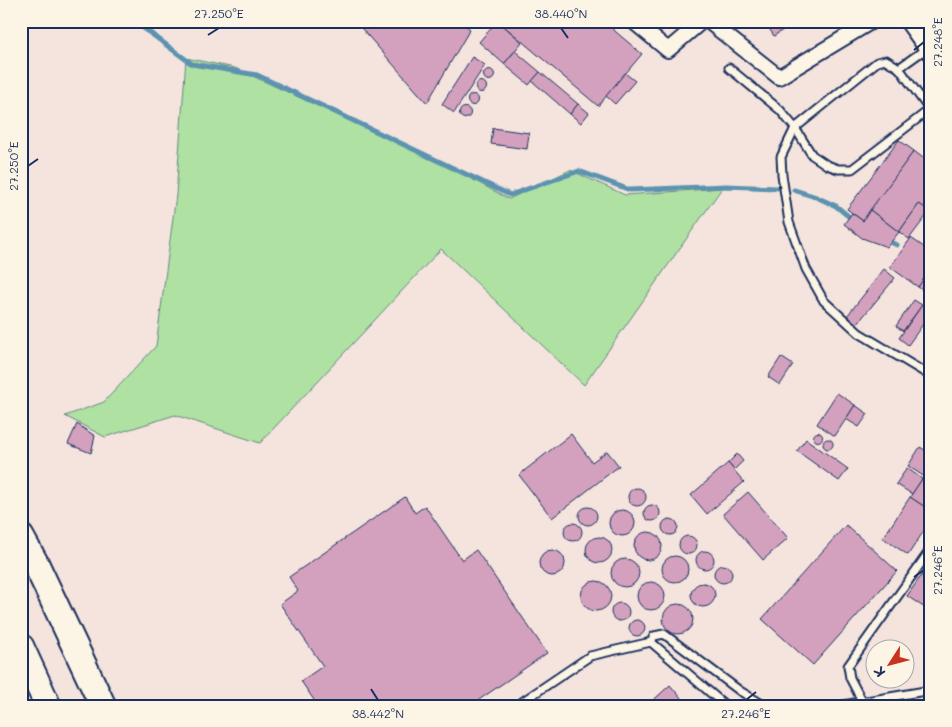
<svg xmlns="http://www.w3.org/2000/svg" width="952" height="727" font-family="Mali,sans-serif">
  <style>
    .green { fill: #aee1a2; stroke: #648880 }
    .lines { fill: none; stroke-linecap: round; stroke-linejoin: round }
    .stream { stroke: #5c93b0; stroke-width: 5 }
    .building { fill: #d3a1be; stroke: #1b2f5e }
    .lane-casing { stroke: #1b2f5e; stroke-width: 11 }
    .street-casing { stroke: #1b2f5e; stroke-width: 18 }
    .primary-casing { stroke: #1b2f5e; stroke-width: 25 }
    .highway-casing { stroke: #1b2f5e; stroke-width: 29 }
    .lane { stroke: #fcf5e5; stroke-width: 7 }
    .street { stroke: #fcf5e5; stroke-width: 14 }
    .primary { stroke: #fcf5e5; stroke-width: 21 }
    .highway { stroke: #fcf5e5; stroke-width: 25 }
    .ticks { fill: none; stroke: #1b2f5e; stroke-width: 2 }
    .neatline { fill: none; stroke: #1b2f5e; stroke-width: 2 }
    .ticks-label { font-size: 12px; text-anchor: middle; fill: #1b2f5e }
  </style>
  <rect width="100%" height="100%" fill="#f4e4dd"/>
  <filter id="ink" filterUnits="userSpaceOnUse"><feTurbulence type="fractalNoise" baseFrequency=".02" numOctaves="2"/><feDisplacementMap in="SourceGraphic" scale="10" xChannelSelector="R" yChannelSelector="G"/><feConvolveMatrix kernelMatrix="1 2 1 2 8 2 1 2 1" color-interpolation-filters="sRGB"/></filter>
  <g filter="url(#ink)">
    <polygon class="green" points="186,58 235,68 438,161 509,199 570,170 625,195 722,188 584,385 441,249 260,443 175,415 105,437 65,416 104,402 156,346 176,195"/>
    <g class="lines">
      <g class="stream">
        <polyline points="134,21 192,64 257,75 510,195 579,171 630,190 726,186 777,188"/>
        <polyline points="794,190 816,197 836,206 853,220"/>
        <polyline points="885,240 897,245"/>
      </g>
    </g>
    <g class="building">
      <polygon points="355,21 460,21 470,29 427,103"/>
      <polygon points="497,21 498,21 522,42 504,64 479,42"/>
      <polygon points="498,21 603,21 642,54 598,106"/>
      <polygon points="764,21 796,21 774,36"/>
      <polygon points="515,51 540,72 529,85 504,64"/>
      <polygon points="472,57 485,65 454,113 442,104"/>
      <circle cx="489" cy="75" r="5.5"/>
      <polygon points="540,72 578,104 570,114 532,81"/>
      <polygon points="625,73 635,81 615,104 606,96"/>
      <circle cx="481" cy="87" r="5.5"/>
      <circle cx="473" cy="100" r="5.5"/>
      <polygon points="578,104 589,113 581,123 570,114"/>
      <circle cx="465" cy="113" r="5.5"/>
      <polygon points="493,128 529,133 527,149 491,144"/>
      <polygon points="899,140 914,151 863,221 847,209"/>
      <polygon points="914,151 931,164 931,206 928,210 919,204 899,232 870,210"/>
      <polygon points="919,204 930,211 909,239 899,232"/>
      <polygon points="870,210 899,232 887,247 862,238 844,224 852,213 863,221"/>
      <polygon points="911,238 931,252 931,269 918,287 890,267"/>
      <polygon points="884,269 895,278 857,324 847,316"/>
      <polygon points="931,269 931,296 918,287"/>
      <polygon points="914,300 922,305 903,331 896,326"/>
      <polygon points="922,305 931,313 908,345 899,338"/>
      <polygon points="781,357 793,365 780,385 768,377"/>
      <polygon points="837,393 855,405 835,436 817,424"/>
      <polygon points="855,405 868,414 859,427 846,419"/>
      <polygon points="77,424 95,436 91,453 68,444"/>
      <circle cx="818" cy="437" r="4.5"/>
      <polygon points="571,434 592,462 607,451 619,466 552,518 519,475"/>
      <circle cx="828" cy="444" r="5"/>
      <polygon points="806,439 848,469 839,481 797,451"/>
      <polygon points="920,447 931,454 931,481 908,466"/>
      <polygon points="737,454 743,461 734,470 728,463"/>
      <polygon points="728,463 744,482 707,514 691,495"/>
      <polygon points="907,468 922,479 912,494 896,484"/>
      <polygon points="922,479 931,484 931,511 910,497"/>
      <circle cx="637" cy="497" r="9"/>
      <polygon points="748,492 788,538 763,560 723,514"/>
      <polygon points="405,497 415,513 425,506 462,560 476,550 547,653 470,706 318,706 301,681 323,666 280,604 298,591 289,577"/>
      <polygon points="910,497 931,511 931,520 908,555 883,538"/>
      <circle cx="652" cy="513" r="8"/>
      <circle cx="588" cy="516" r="9"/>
      <circle cx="622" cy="523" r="13"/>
      <circle cx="670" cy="527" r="8"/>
      <circle cx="573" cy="532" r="9"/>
      <polygon points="846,525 897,571 813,665 762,619"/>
      <circle cx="648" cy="546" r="14"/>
      <circle cx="688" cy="545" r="9"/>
      <circle cx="599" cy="550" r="13"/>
      <circle cx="552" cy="563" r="13"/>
      <circle cx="705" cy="560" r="9"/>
      <circle cx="675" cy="569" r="13"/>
      <circle cx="625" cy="573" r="14"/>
      <polygon points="931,562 931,612 907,596"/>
      <circle cx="723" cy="574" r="9"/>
      <circle cx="596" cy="596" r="15"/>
      <circle cx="651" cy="596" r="14"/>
      <circle cx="703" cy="595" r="12"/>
      <circle cx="620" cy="612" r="9"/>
      <circle cx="678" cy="619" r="15"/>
      <circle cx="637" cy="628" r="8"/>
      <polygon points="670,685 688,706 647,706"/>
    </g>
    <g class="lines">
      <g class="lane-casing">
        <g id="lane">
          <polyline points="729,68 780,110 795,128 812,155 827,165 838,169 852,169 929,110"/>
          <polyline points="899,68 927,48"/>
          <polyline points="929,375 859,333 824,301 806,269 789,222 782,175 781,157 795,128 877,62 886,60 899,68 931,112"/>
          <polyline points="651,642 726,706"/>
          <polyline points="862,701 850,678 848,666 931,549"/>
          <polyline points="516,706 590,656 651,642 654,636 664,634 740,691 762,704 776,706"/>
          <polyline points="837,706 931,690"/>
        </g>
      </g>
      <g class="street-casing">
        <g id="street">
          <polyline points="633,21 668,50 702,21"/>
          <polyline points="708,21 779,77 872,21"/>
        </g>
      </g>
      <g class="primary-casing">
        <polyline id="primary" points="911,21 931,49"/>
      </g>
      <g class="highway-casing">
        <g id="highway">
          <polyline points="21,537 36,564 103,706"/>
          <polyline points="21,647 48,706"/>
        </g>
      </g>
      <use href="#lane" class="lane"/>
      <use href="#street" class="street"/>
      <use href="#primary" class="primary"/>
      <use href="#highway" class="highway"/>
    </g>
  </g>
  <path class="ticks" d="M561 28 568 38M208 35 219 28M914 50 924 42M28 166 38 159M914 577 924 570M371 689 378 700M746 700 756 692"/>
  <rect width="952" height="727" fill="none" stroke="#fcf5e5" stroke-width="55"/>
  <g transform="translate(890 664) rotate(234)"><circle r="24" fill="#fcf5e5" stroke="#a2a6af"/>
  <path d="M0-4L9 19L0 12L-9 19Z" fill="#c8321e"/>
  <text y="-8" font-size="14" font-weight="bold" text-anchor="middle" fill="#1b2f5e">K</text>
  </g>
  <rect x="28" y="28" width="896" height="672" class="neatline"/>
  <g class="ticks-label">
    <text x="219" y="18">27.250°E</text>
    <text x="561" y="18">38.440°N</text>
    <text transform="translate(938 42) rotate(-90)" y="4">27.248°E</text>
    <text transform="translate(14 166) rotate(-90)" y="4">27.250°E</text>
    <text transform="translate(938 570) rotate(-90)" y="4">27.246°E</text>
    <text x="378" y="718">38.442°N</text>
    <text x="746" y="718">27.246°E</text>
  </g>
</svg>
